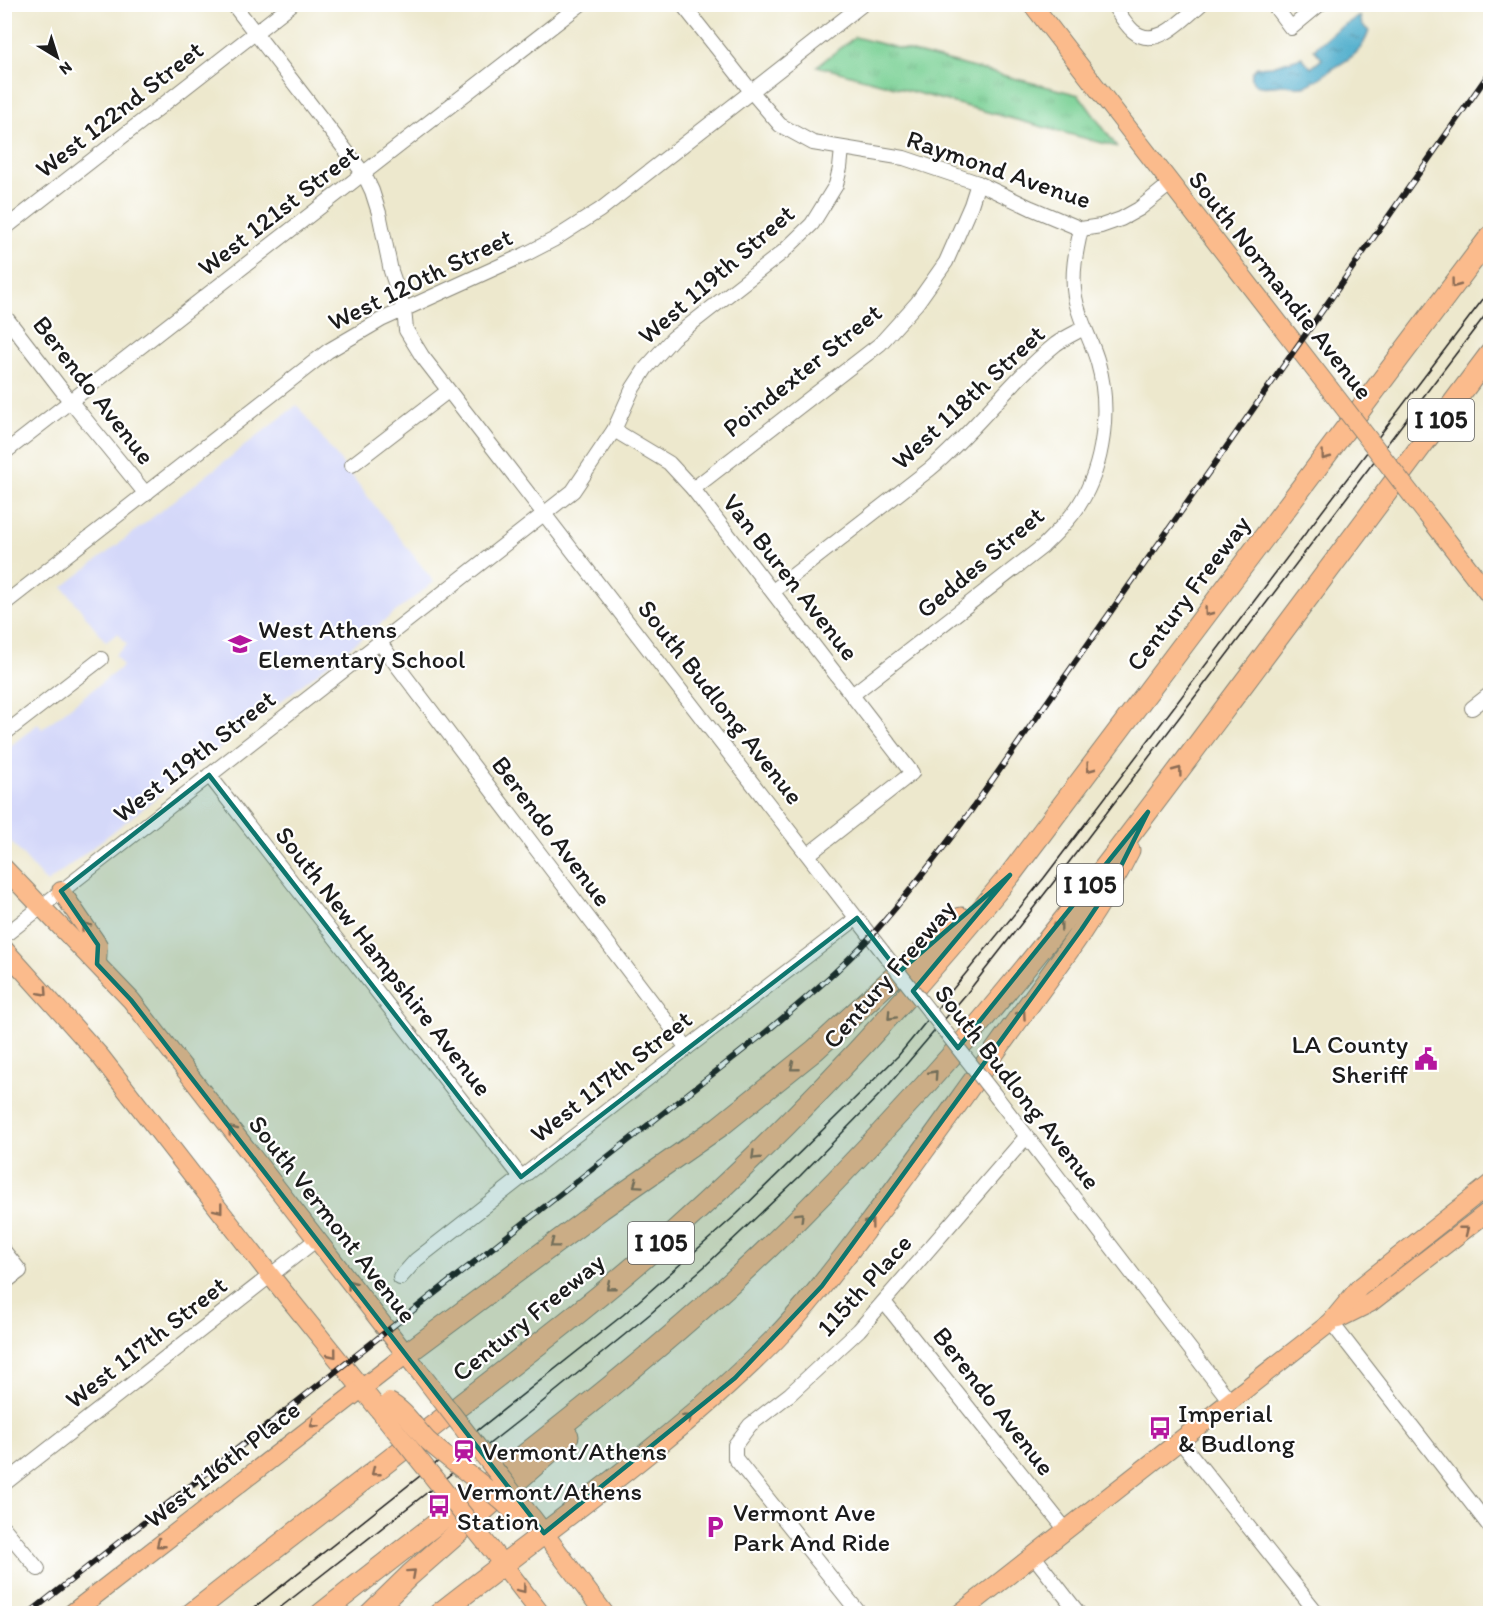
<svg xmlns="http://www.w3.org/2000/svg" width="1495" height="1618" font-family="Itim,sans-serif">
  <style>
    .built { fill: #d4d8f9 }
    .grass { fill: url(#grass-tufts); stroke: #4a7658; stroke-width: 1.5 }
    .water { fill: url(#water-ripples); stroke: #346474; stroke-width: 1.5 }
    .lines { fill: none; stroke-linecap: round; stroke-linejoin: round }
    .minor-casing { stroke: #848274; stroke-width: 16 }
    .major-casing { stroke: #848274; stroke-width: 20 }
    .highway-casing { stroke: #848274; stroke-width: 23 }
    .minor { stroke: #fff; stroke-width: 14 }
    .major { stroke: #fbbb8c; stroke-width: 18 }
    .highway { stroke: #fbbb8c; stroke-width: 21 }
    .tram { stroke: #1c1c1c; stroke-width: 1.5 }
    .rail-casing { stroke: #1c1c1c; stroke-width: 6 }
    .rail { stroke: #fff; stroke-width: 4; stroke-dasharray: 11; stroke-linecap: butt }
    .minor-bridge-casing { stroke: #848274; stroke-width: 16; stroke-linecap: butt }
    .major-bridge-casing { stroke: #848274; stroke-width: 20; stroke-linecap: butt }
    .minor-bridge { stroke: #fff; stroke-width: 14 }
    .major-bridge { stroke: #fbbb8c; stroke-width: 18 }
    .oneway { stroke: #8c6c54 }
    .marked { fill: #0f766e; fill-opacity: 0.2; stroke: #0f766e; stroke-width: 4.5; stroke-linejoin: round }
    .labels { text-anchor: middle; stroke-width: 4.5; stroke-linejoin: round; paint-order: stroke }
    .shield { fill: #fff; stroke: #606060; stroke-width: 1.5 }
    .shield-label { font-size: 24px; font-weight: bold; fill: #1c1c1c }
    .street-label { font-size: 26px; fill: #1c1c1c; stroke: #fff }
    .poi-label { font-size: 26px; fill: #1c1c1c; stroke: #fff; text-anchor: start }
  </style>
  <defs>
    <pattern id="grass-tufts" width="24" height="20" patternUnits="userSpaceOnUse" patternTransform="scale(1.5)"><rect width="24" height="20" fill="#79d094"/><path d="M3 7l-1-3M5 7V3M7 7l1-3M15 17l-1-3M17 17v-4M19 17l1-3" fill="none" stroke="#68b27f"/></pattern>
    <pattern id="water-ripples" width="26" height="14" patternUnits="userSpaceOnUse" patternTransform="scale(1.5)"><rect width="26" height="14" fill="#4caccb"/><path d="M2 4q2-2 4 0t4 0M15 11q2-2 4 0t4 0" fill="none" stroke="#3e8ba4"/></pattern>
  </defs>
  <rect width="100%" height="100%" fill="#fff"/>
  <filter id="ink" filterUnits="userSpaceOnUse"><feTurbulence type="fractalNoise" baseFrequency=".0167" numOctaves="2"/><feDisplacementMap in="SourceGraphic" scale="12" xChannelSelector="R" yChannelSelector="G"/><feConvolveMatrix kernelMatrix="1 2 1 2 8 2 1 2 1" color-interpolation-filters="sRGB"/></filter>
  <filter id="wash" filterUnits="userSpaceOnUse"><feTurbulence type="fractalNoise" baseFrequency=".008" numOctaves="4" result="noise"/><feDisplacementMap in="SourceGraphic" scale="24" xChannelSelector="R" yChannelSelector="G"/><feGaussianBlur stdDeviation="1.35" result="paint"/><feColorMatrix in="noise" values="0 0 0 0 0 0 0 0 0 0 0 0 0 0 0 0 0 1.4 0 .05"/><feComposite in="paint" operator="in"/></filter>
  <g filter="url(#wash)">
    <rect width="100%" height="100%" fill="#ede8cd"/>
    <polygon class="built" points="297,405 434,582 47,883 5,835 4,751 38,724 42,729 123,666 115,655 127,645 118,633 106,642 63,587"/>
    <polygon class="grass" points="855,37 1079,95 1117,147 817,66"/>
    <path class="water" d="M1360 16 1362 25 1369 31C1361 54 1350 58 1331 70 1324 75 1315 82 1307 85 1299 88 1291 85 1283 85 1272 85 1248 93 1252 72L1257 67 1272 66 1302 57 1311 68 1322 59 1314 49 1337 29Z"/>
  </g>
  <g filter="url(#ink)">
    <g class="lines">
      <g class="minor-casing">
        <g id="minor">
          <polyline points="233,4 364,174 372,191 379,213 391,271 404,309 406,330 422,356 882,951"/>
          <polyline points="682,4 751,91 780,125 813,143 904,158 978,183 1031,208 1081,229 1101,226 1121,219 1139,209 1170,184"/>
          <path d="M1113 4C1119 13 1125 24 1133 31 1156 51 1184 18 1201 4"/>
          <polyline points="1273,4 1291,28 1320,4"/>
          <polyline points="4,5 6,4"/>
          <polyline points="4,229 292,4"/>
          <polyline points="4,315 71,402 146,494"/>
          <polyline points="614,430 669,463 693,489 912,773 809,854"/>
          <polyline points="4,453 581,4"/>
          <polyline points="352,465 448,391"/>
          <polyline points="693,489 880,344 917,303 946,262 971,205 978,183"/>
          <path d="M773 591 930 469C975 431 1010 381 1056 344 1064 338 1075 333 1084 328"/>
          <polyline points="4,604 328,351 381,320 526,254 553,240 600,210 863,4"/>
          <polyline points="380,643 687,1048"/>
          <path d="M852 695 1042 547C1055 534 1069 521 1079 505 1104 466 1111 408 1098 363 1092 341 1079 320 1075 297 1071 274 1076 251 1081 229"/>
          <polyline points="1472,708 1490,694"/>
          <polyline points="4,734 101,659"/>
          <polyline points="209,775 521,1177"/>
          <polyline points="4,936 573,491 614,430 633,388 646,368 673,338 783,252 812,224 836,185 840,168 842,149"/>
          <polyline points="998,1099 1230,1401"/>
          <polyline points="4,1251 20,1271 4,1283"/>
          <polyline points="400,1278 416,1260 687,1048 857,918"/>
          <polyline points="884,1302 1066,1530"/>
          <polyline points="1331,1322 1490,1527"/>
          <polyline points="1180,1441 1318,1614"/>
          <polyline points="4,1484 317,1239"/>
          <polyline points="4,1528 38,1569"/>
          <polyline points="1033,1555 1079,1614"/>
          <polyline points="860,1614 735,1458 735,1445 750,1425 790,1394 859,1330 1026,1137"/>
        </g>
      </g>
      <g class="major-casing">
        <g id="major">
          <polyline points="1032,4 1329,388"/>
          <polyline points="1428,516 1490,596"/>
          <polyline points="4,868 131,1000 422,1375"/>
          <polyline points="61,891 98,945 97,964"/>
          <polyline points="4,949 100,1056 270,1275 379,1410"/>
          <polyline points="1338,1319 1370,1303 1490,1210"/>
          <polyline points="531,1516 605,1614"/>
          <polyline points="491,1549 541,1614"/>
          <polyline points="71,1614 405,1355"/>
          <polyline points="959,1614 1331,1322 1359,1288 1490,1184"/>
        </g>
      </g>
      <g class="highway-casing">
        <g id="highway">
          <polyline points="405,1355 601,1209 719,1127 815,1050 896,975 961,918"/>
          <path d="M191 1614C280 1544 370 1475 459 1406 534 1348 609 1291 679 1227 800 1119 908 1000 1010 875L1490 237"/>
          <path d="M321 1614C479 1488 646 1369 790 1227 851 1166 911 1102 968 1037 1062 927 1149 810 1235 695 1320 581 1405 467 1490 354"/>
          <polyline points="370,1614 410,1575 568,1436"/>
          <path d="M439 1614C552 1525 673 1442 774 1340 808 1305 837 1266 867 1227 910 1170 951 1112 993 1054 1040 988 1093 923 1129 850"/>
        </g>
      </g>
      <use href="#minor" class="minor"/>
      <use href="#major" class="major"/>
      <use href="#highway" class="highway"/>
      <g class="tram">
        <polyline points="246,1614 623,1315 737,1214 898,1056 1044,878 1490,290"/>
        <polyline points="272,1614 535,1408 650,1314 704,1267 800,1176 886,1088 967,993 1060,874 1490,309"/>
      </g>
      <g class="rail-casing">
        <path id="rail" d="M28 1614 766 1032C803 1001 840 970 872 935 907 896 939 854 970 812L1490 72"/>
      </g>
      <use href="#rail" class="rail"/>
      <g class="minor-bridge-casing">
        <polyline id="minor-bridge" points="882,951 998,1099"/>
      </g>
      <g class="major-bridge-casing">
        <g id="major-bridge">
          <polyline points="1329,388 1428,516"/>
          <polyline points="422,1375 529,1514"/>
          <path d="M389 1402C405 1410 416 1429 428 1441 459 1469 495 1491 523 1522"/>
          <polyline points="379,1410 491,1549"/>
        </g>
      </g>
      <use href="#minor-bridge" class="minor-bridge"/>
      <use href="#major-bridge" class="major-bridge"/>
    </g>
    <defs><path id="oneway-chevron" d="M-2-3.5L2.5 0L-2 3.5" fill="none" stroke-width="1.6" stroke-linecap="round" stroke-linejoin="round" transform="scale(1.5)"/></defs>
    <g class="oneway">
      <use href="#oneway-chevron" transform="translate(1455 284) rotate(127)"/>
      <use href="#oneway-chevron" transform="translate(1325 456) rotate(127)"/>
      <use href="#oneway-chevron" transform="translate(1208 612) rotate(127)"/>
      <use href="#oneway-chevron" transform="translate(1090 768) rotate(127)"/>
      <use href="#oneway-chevron" transform="translate(1178 771) rotate(-53)"/>
      <use href="#oneway-chevron" transform="translate(1059 925) rotate(-52)"/>
      <use href="#oneway-chevron" transform="translate(85 926) rotate(-126)"/>
      <use href="#oneway-chevron" transform="translate(44 992) rotate(48)"/>
      <use href="#oneway-chevron" transform="translate(1022 1014) rotate(-55)"/>
      <use href="#oneway-chevron" transform="translate(891 1016) rotate(133)"/>
      <use href="#oneway-chevron" transform="translate(794 1067) rotate(141)"/>
      <use href="#oneway-chevron" transform="translate(934 1074) rotate(-48)"/>
      <use href="#oneway-chevron" transform="translate(232 1130) rotate(-128)"/>
      <use href="#oneway-chevron" transform="translate(755 1156) rotate(136)"/>
      <use href="#oneway-chevron" transform="translate(637 1184) rotate(145)"/>
      <use href="#oneway-chevron" transform="translate(219 1209) rotate(52)"/>
      <use href="#oneway-chevron" transform="translate(800 1216) rotate(-45)"/>
      <use href="#oneway-chevron" transform="translate(870 1223) rotate(-53)"/>
      <use href="#oneway-chevron" transform="translate(1465 1230) rotate(-38)"/>
      <use href="#oneway-chevron" transform="translate(554 1244) rotate(143)"/>
      <use href="#oneway-chevron" transform="translate(351 1284) rotate(-127)"/>
      <use href="#oneway-chevron" transform="translate(610 1286) rotate(141)"/>
      <use href="#oneway-chevron" transform="translate(333 1354) rotate(51)"/>
      <use href="#oneway-chevron" transform="translate(688 1418) rotate(-39)"/>
      <use href="#oneway-chevron" transform="translate(314 1424) rotate(142)"/>
      <use href="#oneway-chevron" transform="translate(375 1472) rotate(142)"/>
      <use href="#oneway-chevron" transform="translate(160 1544) rotate(142)"/>
      <use href="#oneway-chevron" transform="translate(412 1573) rotate(-42)"/>
      <use href="#oneway-chevron" transform="translate(522 1589) rotate(52)"/>
    </g>
  </g>
  <path class="marked" d="M209 775 521 1177 857 918 899 972 1010 875 913 991 958 1048 1148 812 1112 884 1081 930 822 1286 735 1378 544 1533 131 1000 97 964 98 945 61 891Z"/>
  <defs>
    <g id="school-bare" transform="scale(1.8)"><path d="M0-5L7-2L0 1L-7-2ZM-4 1L0 2.5L4 1V4Q0 6-4 4Z" fill="#b5179e" stroke="#fff" stroke-width="2.5" paint-order="stroke"/></g>
    <g id="civic-bare" transform="scale(1.8)"><path d="M-.6-6.5H3V-4.5H.6V-3L4-1V1h2V6H-6V1h2V-1L-.6-3ZM-1.2 2.5V6h2.4V2.5Z" fill="#b5179e" stroke="#fff" stroke-width="2.5" paint-order="stroke"/></g>
    <g id="bus-bare" transform="scale(1.8)"><path d="M-5-6H5V4H4V6H2V4H-2V6H-4V4H-5ZM-3.5-4V0h7V-4ZM-3.5 1.2v1.5H-2V1.2ZM2 1.2v1.5H3.5V1.2Z" fill="#b5179e" stroke="#fff" stroke-width="2.5" paint-order="stroke"/></g>
    <g id="station-bare" transform="scale(1.8)"><path d="M-3-6H3Q5-6 5-4V2Q5 4 3 4L4.5 6H3L1.5 4h-3L-3 6H-4.5L-3 4Q-5 4-5 2V-4Q-5-6-3-6ZM-3.5-4v3h7v-3ZM-3.5 1v1.5H-2V1ZM2 1v1.5H3.5V1Z" fill="#b5179e" stroke="#fff" stroke-width="2.5" paint-order="stroke"/></g>
    <g id="parking-bare" transform="scale(1.8)"><path d="M-3.5-5.5H1a3.5 3.5 0 0 1 0 7H-1V5.5H-3.5ZM-1-3.4V-.6H.8a1.4 1.4 0 0 0 0-2.8Z" fill="#b5179e" stroke="#fff" stroke-width="2.5" paint-order="stroke"/></g>
  </defs>
  <g fill-rule="evenodd">
    <use href="#school-bare" x="240" y="644"/>
    <use href="#civic-bare" x="1426" y="1059"/>
    <use href="#bus-bare" x="1160" y="1428"/>
    <use href="#station-bare" x="464" y="1451"/>
    <use href="#bus-bare" x="439" y="1506"/>
    <use href="#parking-bare" x="715" y="1527"/>
  </g>
  <g class="labels">
    <g class="shield">
      <rect x="1408" y="399" width="66" height="42" rx="4.5"/>
      <rect x="1057" y="864" width="66" height="42" rx="4.5"/>
      <rect x="628" y="1222" width="66" height="42" rx="4.5"/>
    </g>
    <g class="shield-label">
      <text x="1441" y="428">I 105</text>
      <text x="1090" y="893">I 105</text>
      <text x="661" y="1251">I 105</text>
    </g>
    <g class="street-label">
      <text transform="translate(119 109) rotate(-38)" y="9">West 122nd Street</text>
      <text transform="translate(999 169) rotate(19)" y="9">Raymond Avenue</text>
      <text transform="translate(278 210) rotate(-38)" y="9">West 121st Street</text>
      <text transform="translate(716 274) rotate(-41)" y="9">West 119th Street</text>
      <text transform="translate(420 279) rotate(-26)" y="9">West 120th Street</text>
      <text transform="translate(1281 285) rotate(52)" y="9">South Normandie Avenue</text>
      <text transform="translate(802 370) rotate(-39)" y="9">Poindexter Street</text>
      <text transform="translate(94 390) rotate(52)" y="9">Berendo Avenue</text>
      <text transform="translate(968 397) rotate(-43)" y="9">West 118th Street</text>
      <text transform="translate(980 562) rotate(-40)" y="9">Geddes Street</text>
      <text transform="translate(791 577) rotate(52)" y="9">Van Buren Avenue</text>
      <text transform="translate(1188 593) rotate(-53)" y="9">Century Freeway</text>
      <text transform="translate(721 702) rotate(52)" y="9">South Budlong Avenue</text>
      <text transform="translate(194 756) rotate(-38)" y="9">West 119th Street</text>
      <text transform="translate(552 831) rotate(53)" y="9">Berendo Avenue</text>
      <text transform="translate(384 961) rotate(52)" y="9">South New Hampshire Avenue</text>
      <text transform="translate(889 974) rotate(-49)" y="9">Century Freeway</text>
      <text transform="translate(611 1076) rotate(-38)" y="9">West 117th Street</text>
      <text transform="translate(1018 1087) rotate(52)" y="9">South Budlong Avenue</text>
      <text transform="translate(333 1219) rotate(52)" y="9">South Vermont Avenue</text>
      <text transform="translate(864 1285) rotate(-48)" y="9">115th Place</text>
      <text transform="translate(528 1317) rotate(-39)" y="9">Century Freeway</text>
      <text transform="translate(146 1342) rotate(-38)" y="9">West 117th Street</text>
      <text transform="translate(994 1401) rotate(52)" y="9">Berendo Avenue</text>
      <text transform="translate(222 1464) rotate(-38)" y="9">West 116th Place</text>
    </g>
    <g class="poi-label">
      <text x="258" y="638">West Athens<tspan x="258" dy="30">Elementary School</tspan></text>
      <text x="1408" y="1053" text-anchor="end">LA County<tspan x="1408" dy="30">Sheriff</tspan></text>
      <text x="1178" y="1422">Imperial<tspan x="1178" dy="30">&amp; Budlong</tspan></text>
      <text x="482" y="1460">Vermont/Athens</text>
      <text x="457" y="1500">Vermont/Athens<tspan x="457" dy="30">Station</tspan></text>
      <text x="733" y="1521">Vermont Ave<tspan x="733" dy="30">Park And Ride</tspan></text>
    </g>
  </g>
  <rect width="1495" height="1618" fill="none" stroke="#fff" stroke-width="24"/>
  <g transform="translate(57 57) rotate(142)" stroke="#ffffff" stroke-width="4.5" paint-order="stroke">
  <path d="M0-4.5L10 22L0 15L-10 22Z" fill="#1c1c1c"/>
  <text y="-9" font-size="16" font-weight="bold" text-anchor="middle" fill="#1c1c1c">N</text>
  </g>
</svg>
